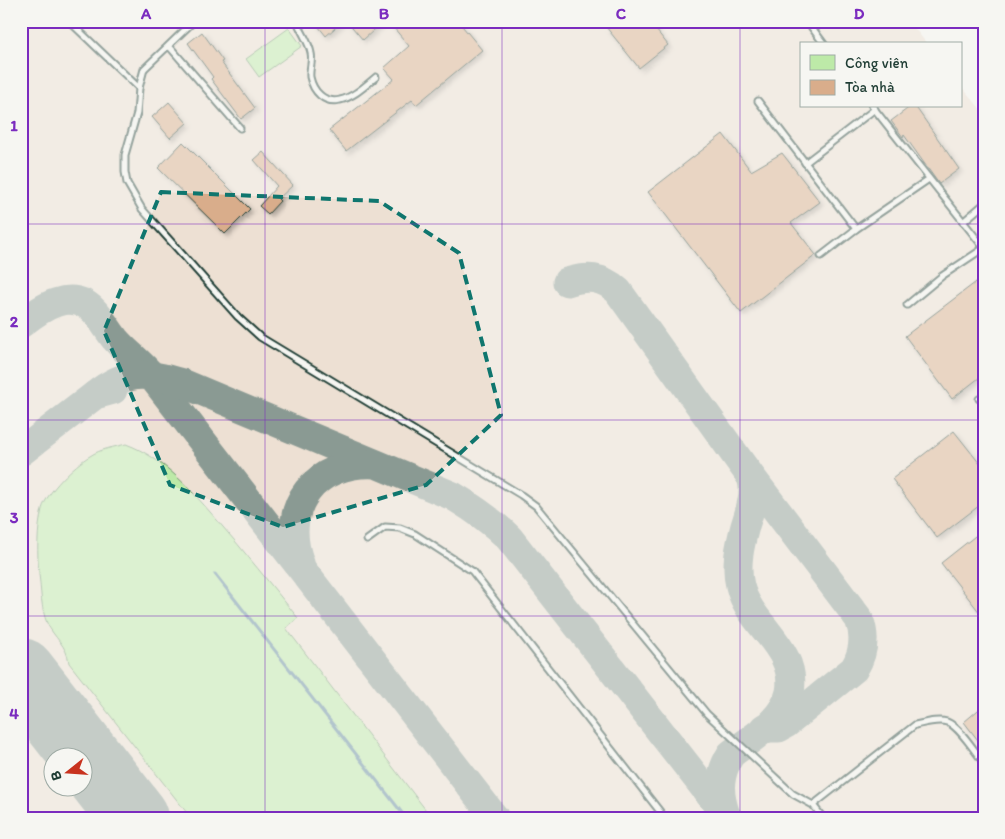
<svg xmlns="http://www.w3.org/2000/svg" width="1005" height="839" font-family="Itim,sans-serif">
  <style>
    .built { fill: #ede0d3; fill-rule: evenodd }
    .green { fill: #bdeaa8; stroke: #6e946e }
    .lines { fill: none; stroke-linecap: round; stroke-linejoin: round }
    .stream { stroke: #618aa0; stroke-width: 3 }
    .taxiway { stroke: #8a9a93; stroke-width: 29 }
    .runway { stroke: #8a9a93; stroke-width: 70 }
    .building { fill: #d9ad8b; stroke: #1f3d34; filter: url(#shadow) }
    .lane-casing { stroke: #1f3d34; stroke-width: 9 }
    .lane { stroke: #f6f6f2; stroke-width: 5 }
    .marked { fill: none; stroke: #0f766e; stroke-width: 4; stroke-dasharray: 10 6; stroke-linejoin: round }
    .grid { fill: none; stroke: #7b2cbf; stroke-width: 1; stroke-opacity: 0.55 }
    .neatline { fill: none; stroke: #7b2cbf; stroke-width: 2 }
    .grid-label { font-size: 16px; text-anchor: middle; font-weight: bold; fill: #7b2cbf }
  </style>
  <defs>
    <filter id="shadow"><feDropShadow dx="3" dy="3" stdDeviation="2.5" flood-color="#0004"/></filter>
  </defs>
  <rect width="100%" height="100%" fill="#f6f6f2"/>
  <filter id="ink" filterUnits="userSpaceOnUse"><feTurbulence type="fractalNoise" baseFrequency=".02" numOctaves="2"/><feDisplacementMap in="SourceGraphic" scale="10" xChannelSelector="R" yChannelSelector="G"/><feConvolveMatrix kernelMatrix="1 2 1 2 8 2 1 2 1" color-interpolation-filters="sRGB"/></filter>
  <g filter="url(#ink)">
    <path class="built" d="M21 21H909L927 44H801V106H961V86L984 113V818H21ZM52 756H82V786H52Z"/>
    <g class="green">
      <polygon points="289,28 302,46 259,77 246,59"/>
      <path d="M126 444C164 458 191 490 217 520 245 552 271 585 298 618L286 628 432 818H191L69 663C67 645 54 638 47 623 41 609 41 590 39 574 37 553 37 530 42 509 47 492 74 465 90 456 100 449 115 447 126 444Z"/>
    </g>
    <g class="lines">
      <polyline class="stream" points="215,574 406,818"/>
      <g class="taxiway">
        <path d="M567 282C587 276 602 276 618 291L746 470 859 619C866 637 864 653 854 669L786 724 779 728H764"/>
        <path d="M21 324C41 308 71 287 94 311 102 319 108 330 115 339 126 352 140 362 151 375L495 818"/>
        <path d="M95 395C126 370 145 372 182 383L453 496C473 508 492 521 509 538L728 818"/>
        <polyline points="21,452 95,395 113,390"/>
        <path d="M300 563C279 506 316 461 375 464"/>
        <path d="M726 815C718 793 718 775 731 754 752 738 784 720 790 692 798 648 749 625 740 586 735 566 740 545 745 526 749 513 756 495 752 481 752 478 749 474 747 471"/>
      </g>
      <polyline class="runway" points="21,673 134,818"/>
    </g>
    <g class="building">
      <polygon points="314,21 343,21 326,36"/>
      <polygon points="347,21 384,21 363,40"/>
      <polygon points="388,21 458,21 482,50 416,105 412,100 346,151 329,130 394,79 384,68 409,46"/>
      <polygon points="614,21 649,21 668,45 639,68 606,27"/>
      <polygon points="202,32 223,61 221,62 255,108 241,119 211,79 213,77 188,43"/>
      <polygon points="169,102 187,123 170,138 152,117"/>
      <polygon points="911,106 915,106 959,169 939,184 904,135 903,137 891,121"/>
      <polygon points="723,134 751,171 782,153 820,202 791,223 816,255 741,313 648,192"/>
      <polygon points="183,142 250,209 225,234 158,168"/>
      <polygon points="263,152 293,185 278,199 280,201 268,214 259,206 277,186 254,160"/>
      <polygon points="984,276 984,374 952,399 905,336"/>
      <polygon points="954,431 984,469 984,502 937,538 892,479"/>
      <polygon points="984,529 984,618 941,563"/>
      <polygon points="984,705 984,748 964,722"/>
    </g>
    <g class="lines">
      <g class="lane-casing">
        <g id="lane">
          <polyline points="69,21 139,88"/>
          <polyline points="194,21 144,69 139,88 137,113 125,155 125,172 127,183 142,209 238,317 260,337 521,495 536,506 707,714 793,794 813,805 823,818"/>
          <path d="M297 21C301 32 309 42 311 53 313 61 309 69 310 77 313 91 324 104 340 100 354 97 366 85 376 77"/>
          <polyline points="781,21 782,21"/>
          <polyline points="807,21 824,44"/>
          <polyline points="169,46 240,128"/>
          <polyline points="758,101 856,229"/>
          <polyline points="872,106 984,248"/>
          <polyline points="805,163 875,109"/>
          <polyline points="963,222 984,204"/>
          <polyline points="821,256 856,229 929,179"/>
          <polyline points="907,305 942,276 984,248"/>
          <polyline points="979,399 984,396"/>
          <polyline points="367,540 385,527 400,528 415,534 472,571 665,818"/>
          <path d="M813 805 915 725C925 723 937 719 947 722 960 727 975 752 984 763"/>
        </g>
      </g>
      <use href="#lane" class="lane"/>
    </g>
  </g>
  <path d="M0 0H1005V839H0ZM161 192 379 201 459 253 501 415 426 485 283 527 170 485 104 331Z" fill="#f6f6f2" fill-opacity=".55" fill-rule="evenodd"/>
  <path class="marked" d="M161 192 379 201 459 253 501 415 426 485 283 527 170 485 104 331Z"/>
  <path class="grid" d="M265 21V818M502 21V818M740 21V818M21 224H984M21 420H984M21 616H984"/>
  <rect width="1005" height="839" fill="none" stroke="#f6f6f2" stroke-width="55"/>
  <rect x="800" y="42" width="162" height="65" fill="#f6f6f2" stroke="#a0aca6"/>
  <rect x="810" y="55" width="25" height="15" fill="#bdeaa8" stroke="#a0aca6"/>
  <text x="845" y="68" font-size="15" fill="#1f3d34">Công viên</text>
  <rect x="810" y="80" width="25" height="15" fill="#d9ad8b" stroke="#a0aca6"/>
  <text x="845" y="92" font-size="15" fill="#1f3d34">Tòa nhà</text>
  <g transform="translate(68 772) rotate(253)"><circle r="24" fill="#f6f6f2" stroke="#a0aca6"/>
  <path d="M0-4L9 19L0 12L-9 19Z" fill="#c8321e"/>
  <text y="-8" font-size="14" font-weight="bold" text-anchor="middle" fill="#1f3d34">B</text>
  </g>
  <rect x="28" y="28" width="950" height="784" class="neatline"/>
  <g class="grid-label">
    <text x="146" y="19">A</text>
    <text x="384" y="19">B</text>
    <text x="621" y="19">C</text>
    <text x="859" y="19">D</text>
    <text x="14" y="131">1</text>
    <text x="14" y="327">2</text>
    <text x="14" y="523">3</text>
    <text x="14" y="719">4</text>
  </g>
</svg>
